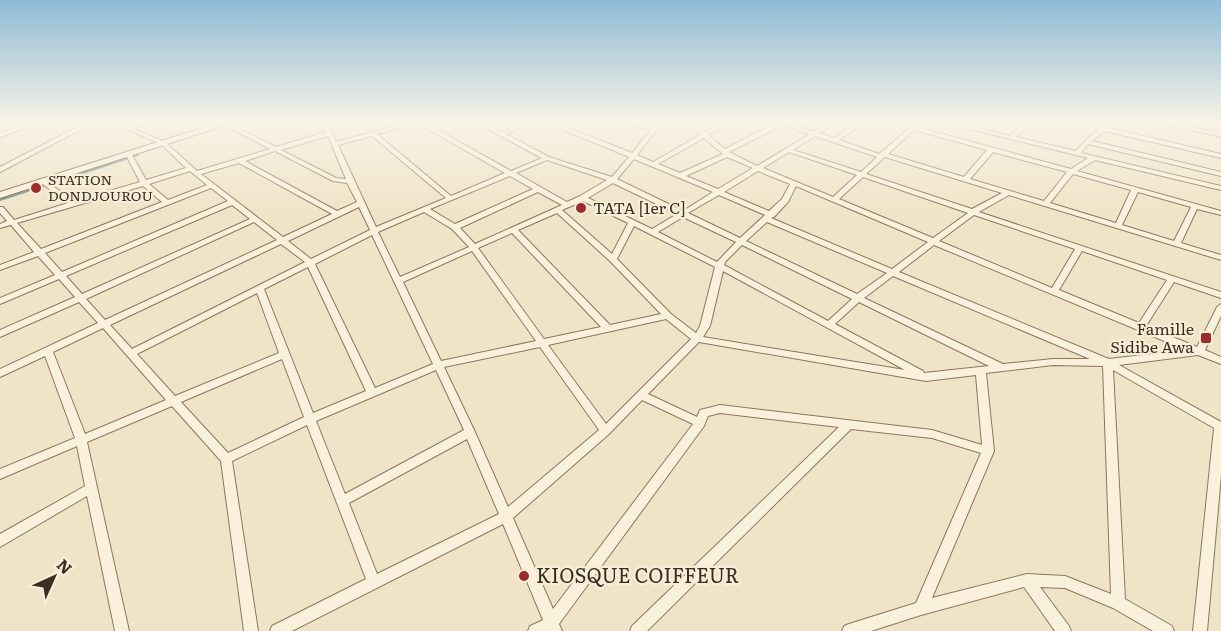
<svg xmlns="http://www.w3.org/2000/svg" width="1221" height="631" font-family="Literata,serif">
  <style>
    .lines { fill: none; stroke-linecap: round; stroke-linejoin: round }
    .stream { stroke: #6f938a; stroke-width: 2 }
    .minor-casing { stroke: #8d765c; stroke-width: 2 }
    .secondary-casing { stroke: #6f573f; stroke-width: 2 }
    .minor { fill: #faf1dc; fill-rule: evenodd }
    .secondary { fill: #faf1dc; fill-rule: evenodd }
    .poi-dot { fill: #9e2a2b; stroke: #f7eed8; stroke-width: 2 }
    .labels { text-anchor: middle; stroke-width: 4.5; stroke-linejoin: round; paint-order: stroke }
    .far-poi-label { font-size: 14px; fill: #3d2e20; stroke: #f7eed8; text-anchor: start }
    .poi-label { font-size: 16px; fill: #3d2e20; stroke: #f7eed8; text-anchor: start }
    .near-poi-label { font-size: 20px; fill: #3d2e20; stroke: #f7eed8; text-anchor: start }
  </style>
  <rect width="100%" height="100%" fill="#f0e4c8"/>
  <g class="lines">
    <polyline class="stream" points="0,200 138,155"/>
    <g class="minor-casing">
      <g id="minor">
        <polygon points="31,122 41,122 0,137 0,133"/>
        <polygon points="87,122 95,122 0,172 0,167"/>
        <path d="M110 122C117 122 124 126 131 125 138 124 144 122 152 122L133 128 165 142 197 171 270 149 225 125 224 124 226 122 276 147 326 132 322 122H328L336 142 408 122H424L511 171 542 158 474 122H482L501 132 526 122H536L506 134 549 157 612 177 629 157 544 122H553L632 153 651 130 620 122H633L653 127 657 122H663L637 155 653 162 700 135 686 122H693L705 132 723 122H731L708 135 725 149 777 122H787L814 132 829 122H837L819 133 834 138 858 122H866L839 140 879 154 916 123 919 125 917 127 1071 169 1088 158 942 122H954L1010 136 1019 127 1005 122H1015L1023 125 1025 122H1032L1016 137 1076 151C1085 141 1102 122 1116 122L1109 128 1221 154V158L1105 131 1092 141 1221 172V176L1088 144 1081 153 1221 186V190L1095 160 1077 171 1221 211V215L1197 209 1181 243 1221 255V260L1009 195 979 212 1221 292V298L1174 282 1146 326 1197 347 1217 307 1221 304V316L1205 350 1221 357V364L1198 355 1119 365 1221 422V475L1207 631H1193L1214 428 1113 370 1125 599 1172 626 1174 631H1153L1113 608 1065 588 1040 587 1069 626 1071 631H1055L1024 587 921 615 871 631H842L844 626 849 624 916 603 981 453 932 438 851 429 647 631H630L632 626 839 427 720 413 708 416 704 426 559 624 562 631H528L530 626 543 620 503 524 292 631H270L272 626 366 579 307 425 232 461 258 631H244L221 461 172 406 87 442 129 631H115L87 496 0 547V534L85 486 77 446 0 479V469L75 438 45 356 0 377V369L98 323 79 302 0 337V330L75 297 59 279 0 304V298L55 275 38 256 0 270V265L34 252 11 225 0 228V224L7 221 0 213V207H3L14 220 68 203 40 182 39 181 42 179 75 201 140 182 125 153 128 151 131 153 146 180 186 168 161 144ZM417 123 505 173 451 196 377 134ZM783 125 810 134 757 166 729 152ZM914 130 987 150 964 177 888 154ZM328 136 346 179 336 178 281 150ZM372 136 446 198 376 227 338 145ZM815 136 877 157 861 172 793 150ZM704 138 723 154 680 173 658 164ZM275 151 333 181 347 183 357 202 337 211 245 161ZM789 152 857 175 833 197 763 168ZM993 152 1067 172 1044 201 970 179ZM727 157 753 168 718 189 686 176ZM885 157 1002 193 972 209 866 174ZM634 159 713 192 683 211 617 179ZM547 160 607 180 580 196 567 202 516 173ZM239 163 332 214 283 237 201 174ZM190 171 207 185 168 200 149 184ZM758 171 790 184 782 199 769 211 724 192ZM1073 174 1131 190 1116 223 1050 203ZM510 176 533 189 455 224 430 209ZM863 177 968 213 933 238 839 199ZM613 183 677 214 652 229 588 198ZM143 186 162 202 41 249 17 223ZM796 186 928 242 892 269 771 218 774 217 788 202ZM211 188 228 201 62 272 45 253ZM538 192 562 205 475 244 460 228ZM1138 192 1191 207 1174 241 1122 225ZM719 195 765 215 740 238 688 213ZM583 201 628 223 612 254 562 210ZM232 205 250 219 82 294 66 276ZM359 207 370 230 311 259 288 241ZM424 212 452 229 469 247 400 277 378 232ZM557 213 610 261 661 314 610 325 518 230ZM974 215 1075 249 1052 288 939 241ZM683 217 736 242 717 262 658 232ZM254 222 277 240 105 320 86 299ZM767 222 887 273 857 294 746 241ZM634 226 715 267 700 326 696 333 671 314 617 259ZM512 233 601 327 544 339 478 248ZM372 235 433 364 375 388 315 264ZM281 244 305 262 132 349 110 325ZM742 245 852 299 828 321 724 265 725 262ZM934 245 1186 350 1109 359 899 272ZM472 251 536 341 441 361 403 282ZM1082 251 1167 280 1139 323 1059 290ZM308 267 366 391 313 413 264 289ZM723 271 905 370 703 337 710 326ZM893 276 1090 359H1053L1003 364 864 298ZM257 293 279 353 175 396 137 354ZM859 302 989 366 924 373 923 371 835 324ZM666 319 691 339 606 424 548 345ZM103 328 166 400 85 434 53 352ZM699 342 926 381 976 375 982 445 932 430 720 405 700 410 697 417 648 394ZM540 347 599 430 508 507 475 432 444 367ZM282 359 304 417 228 453 181 402ZM1053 365 1103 366 1111 594 1065 576 1027 574 932 598 994 451 986 373ZM436 370 464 430 345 494 316 421ZM642 400 693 424 553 609 513 518 609 434ZM467 439 499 514 377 574 349 503Z"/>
        <polygon points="1157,122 1170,122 1221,133 1221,137"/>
      </g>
    </g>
    <g class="secondary-casing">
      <polygon id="secondary" points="221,122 235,122 0,198 0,192"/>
    </g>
    <use href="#minor" class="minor"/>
    <use href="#secondary" class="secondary"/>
  </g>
  <linearGradient id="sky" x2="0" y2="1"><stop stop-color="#8fbad6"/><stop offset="0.58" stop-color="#f8f3e6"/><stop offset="1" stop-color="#f8f3e6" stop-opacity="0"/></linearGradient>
  <rect width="1221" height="211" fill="url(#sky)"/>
  <g class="poi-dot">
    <circle cx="36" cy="188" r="6"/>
    <circle cx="581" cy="208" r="6"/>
    <rect x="1200" y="332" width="12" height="12" rx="3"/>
    <circle cx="524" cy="576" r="6"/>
  </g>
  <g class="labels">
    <g class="far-poi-label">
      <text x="48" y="185">STATION<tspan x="48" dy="16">DONDJOUROU</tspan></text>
    </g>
    <g class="poi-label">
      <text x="593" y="214">TATA [1er C]</text>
      <text x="1194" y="335" text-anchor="end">Famille<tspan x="1194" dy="18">Sidibe Awa</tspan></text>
    </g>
    <g class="near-poi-label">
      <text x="536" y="583">KIOSQUE COIFFEUR</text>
    </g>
  </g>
  <g transform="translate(54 577) rotate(45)" stroke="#f7eed8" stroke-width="4.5" paint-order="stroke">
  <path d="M0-4.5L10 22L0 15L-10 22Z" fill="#3d2e20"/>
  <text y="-9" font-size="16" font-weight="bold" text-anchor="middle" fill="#3d2e20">N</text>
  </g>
</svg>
